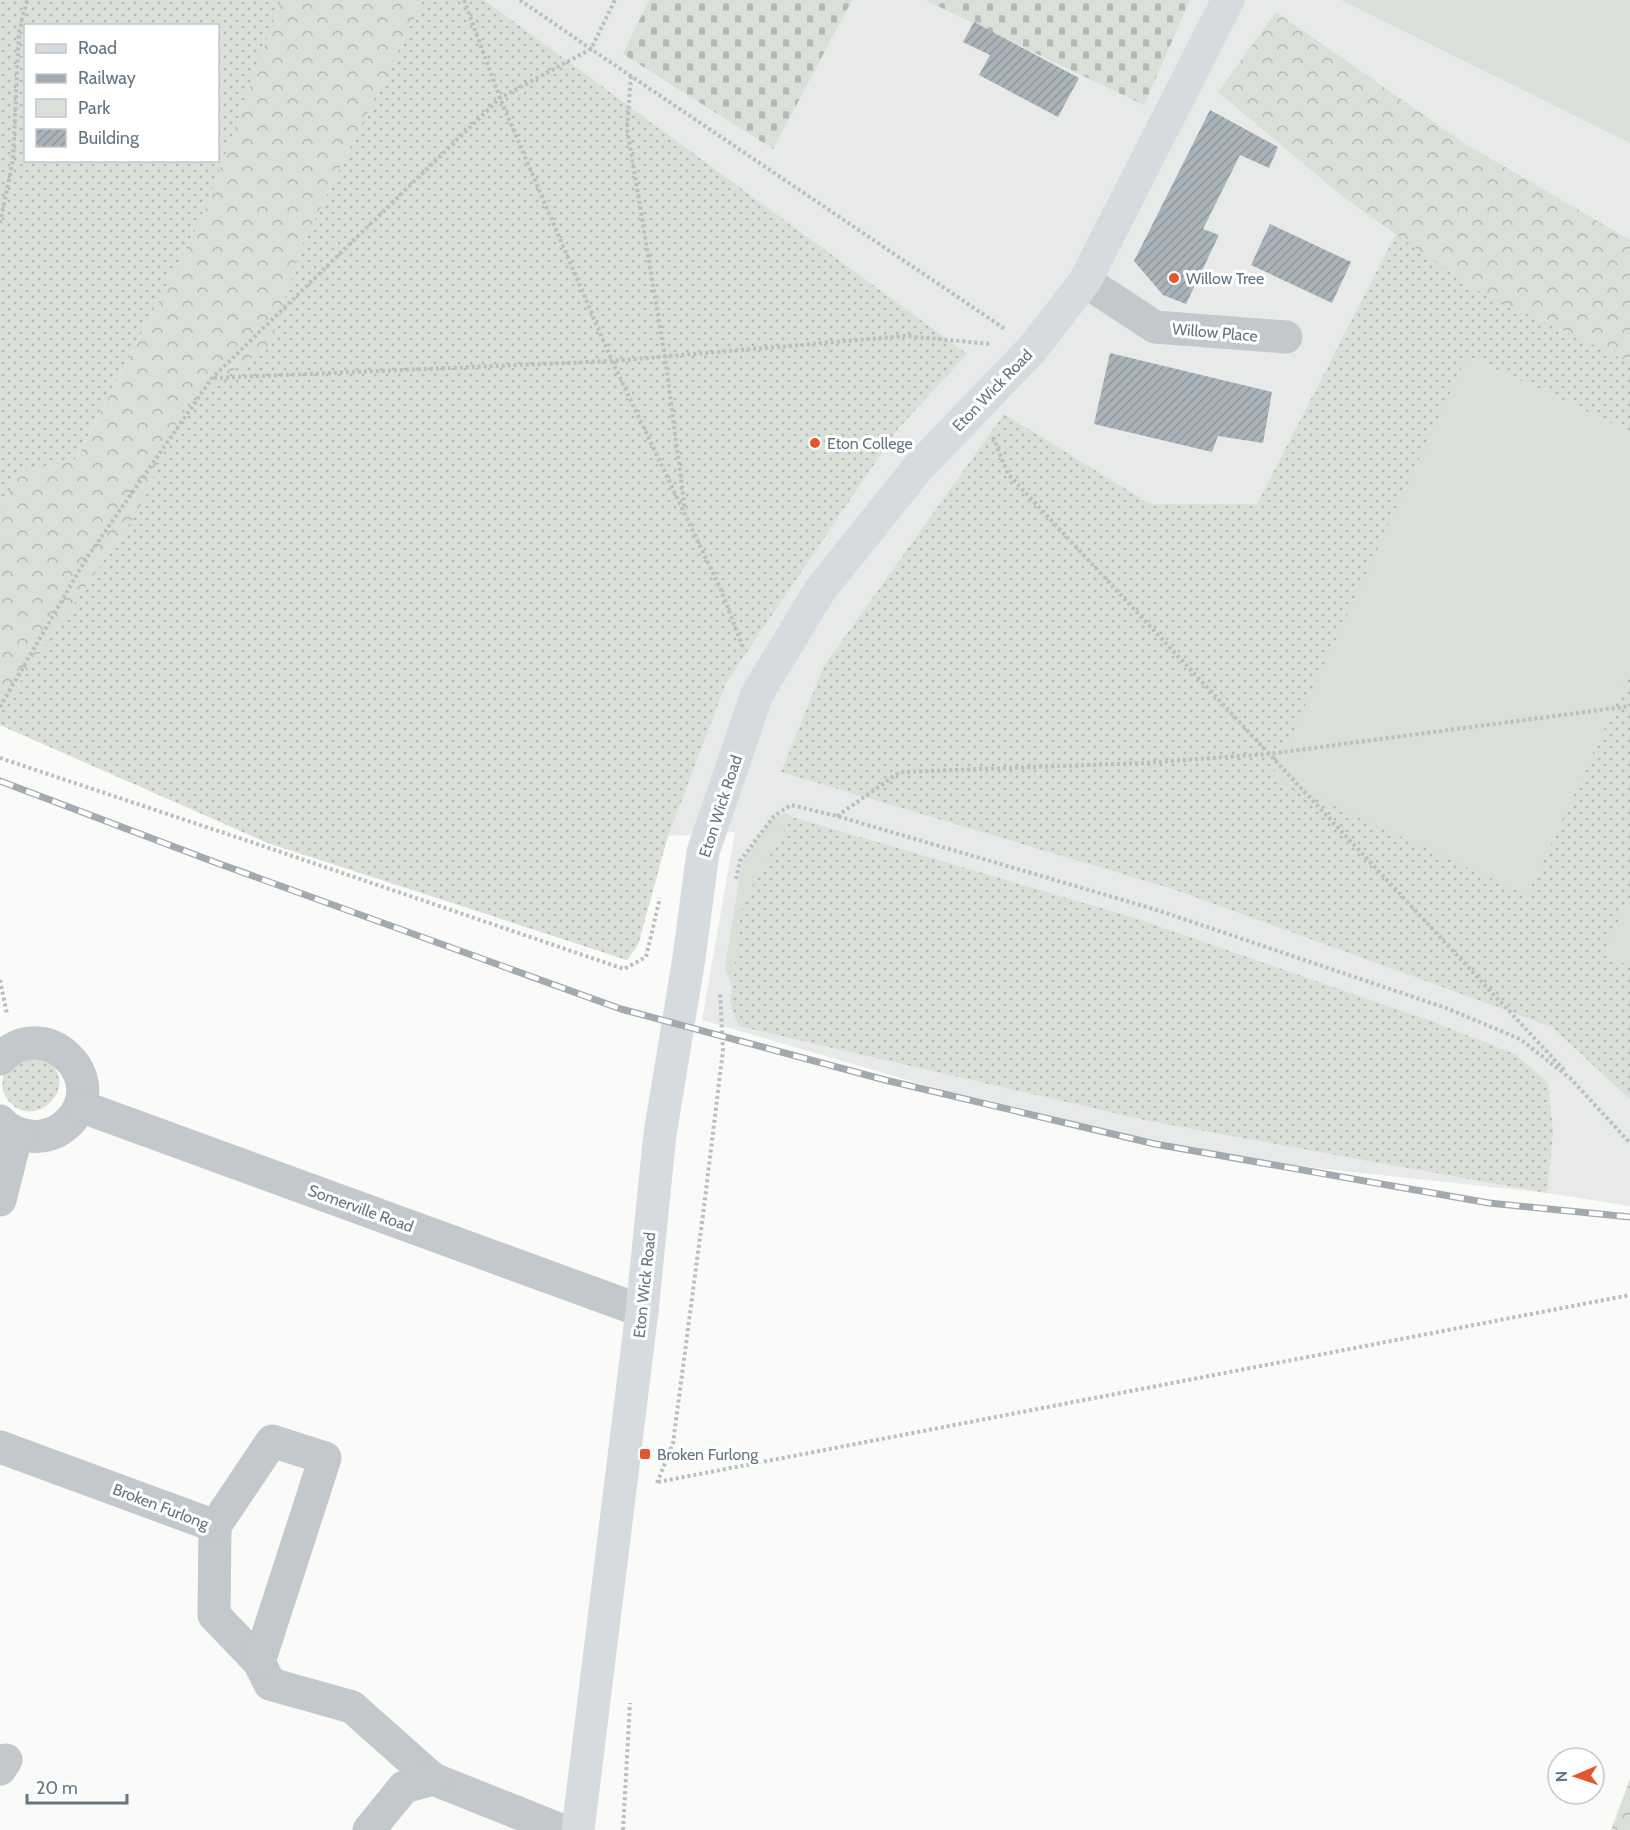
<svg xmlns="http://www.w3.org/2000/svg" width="1630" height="1830" font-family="Cabin,sans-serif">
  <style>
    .built { fill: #e8e9e9; fill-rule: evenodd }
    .grass { fill: url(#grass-dots); fill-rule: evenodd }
    .forest { fill: url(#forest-crowns) }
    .cemetery { fill: url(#cemetery-stones) }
    .park { fill: #dadfd7 }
    .building { fill: url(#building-hatch) }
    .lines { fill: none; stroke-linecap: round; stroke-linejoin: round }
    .path { stroke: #bbbfc2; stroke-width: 4; stroke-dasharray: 3 3; stroke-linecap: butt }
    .minor { stroke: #c3c8cc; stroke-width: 33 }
    .major { stroke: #d6dbdf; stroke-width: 33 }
    .rail-casing { stroke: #a2aab0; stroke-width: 7 }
    .rail { stroke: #fff; stroke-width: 4.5; stroke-dasharray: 14; stroke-linecap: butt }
    .poi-dot { fill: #e4572e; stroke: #fff; stroke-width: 2 }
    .labels { text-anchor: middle; stroke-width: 6; stroke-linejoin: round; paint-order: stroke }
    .poi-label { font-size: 16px; fill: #657683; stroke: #fff; text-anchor: start }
    .street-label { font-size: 16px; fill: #657683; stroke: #fff }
  </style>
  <defs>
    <pattern id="grass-dots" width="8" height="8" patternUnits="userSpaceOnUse" patternTransform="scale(1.5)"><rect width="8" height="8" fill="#dadfd7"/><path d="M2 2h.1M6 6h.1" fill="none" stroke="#b4b9b4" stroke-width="1.8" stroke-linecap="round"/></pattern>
    <pattern id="forest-crowns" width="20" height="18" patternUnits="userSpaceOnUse" patternTransform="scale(1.5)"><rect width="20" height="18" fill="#dadfd7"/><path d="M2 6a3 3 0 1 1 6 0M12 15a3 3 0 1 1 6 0" fill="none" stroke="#b4b9b4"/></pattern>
    <pattern id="cemetery-stones" width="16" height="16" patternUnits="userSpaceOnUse" patternTransform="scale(1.5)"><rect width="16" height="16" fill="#dadfd7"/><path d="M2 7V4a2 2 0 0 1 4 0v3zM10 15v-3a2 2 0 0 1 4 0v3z" fill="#b4b9b4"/></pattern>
    <pattern id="building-hatch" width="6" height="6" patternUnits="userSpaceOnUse" patternTransform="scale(1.5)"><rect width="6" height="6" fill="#aab3b9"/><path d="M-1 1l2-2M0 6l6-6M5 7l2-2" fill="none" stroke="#8e969c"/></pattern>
  </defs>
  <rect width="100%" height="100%" fill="#fafaf8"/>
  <path class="built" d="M0 0H1630V1206L1547 1193 1251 1161 1000 1107 702 1020 735 832 668 836 627 960 268 843 0 725ZM26 26H218V160H26Z"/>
  <g class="grass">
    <path d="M0 0H281L203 216 75 460 17 473 0 512ZM26 26H218V160H26Z"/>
    <polygon points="423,0 484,0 967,354 897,430 726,683 668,836 638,945 627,960 268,843 0,725 0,711 138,511 186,402 269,347 303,243"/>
    <polygon points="1396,234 1469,286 1630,362 1630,432 1468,356 1527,895 1630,673 1630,898 1603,953 1630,966 1630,1099 1552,1027 1173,889 781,772 824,666 1004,414 1150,504 1257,504"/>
    <polygon points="792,817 1138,919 1431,1021 1515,1054 1548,1083 1553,1132 1547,1193 1149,1121 738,1026 730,1002 742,903"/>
    <path d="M38 1055C42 1059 50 1062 53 1066 76 1092 32 1131 8 1100 0 1090 2 1081 5 1069Z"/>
  </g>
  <g class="forest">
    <polygon points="281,0 423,0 303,243 269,347 186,402 138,511 0,711 0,512 17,473 76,460 203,216"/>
    <polygon points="1276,12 1464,143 1630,240 1630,362 1469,286 1342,196 1218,92"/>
    <polygon points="1630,1779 1630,1830 1611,1830"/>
  </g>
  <g class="cemetery">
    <polygon points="649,0 852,0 773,149 623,54"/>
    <polygon points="925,0 1190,0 1144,105"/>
  </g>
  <g class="park">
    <polygon points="1341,0 1630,0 1630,143"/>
    <polygon points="1467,356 1630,432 1630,673 1527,895 1272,777"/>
    <polygon points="786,813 792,817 742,903 732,987 725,968 742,861 771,820"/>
    <polygon points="1630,898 1630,966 1603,953"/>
  </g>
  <g class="building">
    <polygon points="974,22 1079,78 1058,117 979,75 990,55 963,42"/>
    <polygon points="1210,110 1278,147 1269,168 1240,155 1203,229 1219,235 1186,304 1163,295 1134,261"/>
    <polygon points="1270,224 1351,262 1332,303 1251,265"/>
    <polygon points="1110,353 1272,392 1263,443 1218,436 1212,452 1094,424"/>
  </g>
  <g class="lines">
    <g class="path">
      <polyline points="464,0 500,98 612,361 721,590 744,650"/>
      <polyline points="520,0 591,49 1005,329"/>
      <polyline points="631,76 627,128 665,357 685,510"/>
      <polyline points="0,223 13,160 19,32 27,0"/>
      <polyline points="214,378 612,361 905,336 991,344"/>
      <polyline points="993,437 1008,474 1565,1071"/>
      <polyline points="0,707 86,559 212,378 500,98 591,49 615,0"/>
      <polyline points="0,758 269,848 624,969 646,957 660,898"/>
      <polyline points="837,816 900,772 1144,763 1268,754 1630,706"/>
      <polyline points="736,879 740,861 774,816 791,805 837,816 1157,910 1446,1008 1520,1039 1570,1078 1630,1143"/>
      <polyline points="0,980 7,1014"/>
      <polyline points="658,1482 1630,1295"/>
      <polyline points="657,1483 673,1443 704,1207 723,1050 720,993"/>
      <polyline points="623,1830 630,1703"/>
    </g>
    <g class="minor">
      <polyline points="1085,281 1155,327 1286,337"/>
      <path d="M0 1059C44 1012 111 1078 70 1121 61 1130 54 1134 42 1136 27 1138 10 1133 0 1121"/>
      <polyline points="80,1106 642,1311"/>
      <polyline points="0,1200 17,1133"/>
      <polyline points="0,1447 215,1526 214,1615 259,1662 270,1684 352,1707 433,1779 561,1830"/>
      <polyline points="215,1526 272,1441 325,1458 259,1662"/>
      <polyline points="0,1769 6,1760"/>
      <polyline points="369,1830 404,1787 433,1779"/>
    </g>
    <polyline class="major" points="578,1830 642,1311 660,1134 689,958 703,852 757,694 820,590 918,468 1033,348 1085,281 1228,0"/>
    <g class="rail-casing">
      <polyline id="rail" points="0,781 217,863 621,1009 885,1080 1155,1144 1489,1203 1630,1217"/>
    </g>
    <use href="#rail" class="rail"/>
  </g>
  <g class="poi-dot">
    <circle cx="1174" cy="278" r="6"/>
    <circle cx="815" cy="443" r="6"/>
    <rect x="639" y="1448" width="12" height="12" rx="3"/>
  </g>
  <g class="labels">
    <g class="poi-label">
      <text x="1186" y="284">Willow Tree</text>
      <text x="827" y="449">Eton College</text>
      <text x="657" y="1460">Broken Furlong</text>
    </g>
    <g class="street-label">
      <text transform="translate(1215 332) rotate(5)" y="6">Willow Place</text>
      <text transform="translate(992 390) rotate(-46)" y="6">Eton Wick Road</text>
      <text transform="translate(720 806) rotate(-72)" y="6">Eton Wick Road</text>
      <text transform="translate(361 1208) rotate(20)" y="6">Somerville Road</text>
      <text transform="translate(644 1285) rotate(-84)" y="6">Eton Wick Road</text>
      <text transform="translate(161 1506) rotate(21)" y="6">Broken Furlong</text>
    </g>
  </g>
  <rect x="24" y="24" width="195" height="138" fill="#ffffff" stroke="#c1c8cd" stroke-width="1.5"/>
  <rect x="36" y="44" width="30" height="9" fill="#d6dbdf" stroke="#c1c8cd" stroke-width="1.5"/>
  <text x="78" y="54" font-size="18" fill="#657683">Road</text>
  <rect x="36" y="74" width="30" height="9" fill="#a2aab0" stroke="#c1c8cd" stroke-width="1.5"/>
  <text x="78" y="84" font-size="18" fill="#657683">Railway</text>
  <rect x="36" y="99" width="30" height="18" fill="#dadfd7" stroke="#c1c8cd" stroke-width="1.5"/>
  <text x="78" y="114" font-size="18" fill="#657683">Park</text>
  <rect x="36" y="129" width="30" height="18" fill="url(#building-hatch)" stroke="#c1c8cd" stroke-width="1.5"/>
  <text x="78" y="144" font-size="18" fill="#657683">Building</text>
  <g transform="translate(1576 1776) rotate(268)"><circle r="28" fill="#ffffff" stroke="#c1c8cd" stroke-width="1.5"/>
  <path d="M0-4.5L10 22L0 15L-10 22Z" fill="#e4572e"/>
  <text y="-9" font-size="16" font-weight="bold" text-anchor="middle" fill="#657683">N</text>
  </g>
  <path d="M27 1794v9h100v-9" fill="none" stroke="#657683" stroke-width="3"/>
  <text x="36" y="1794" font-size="18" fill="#657683" stroke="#ffffff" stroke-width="4.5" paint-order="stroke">20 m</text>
</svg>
